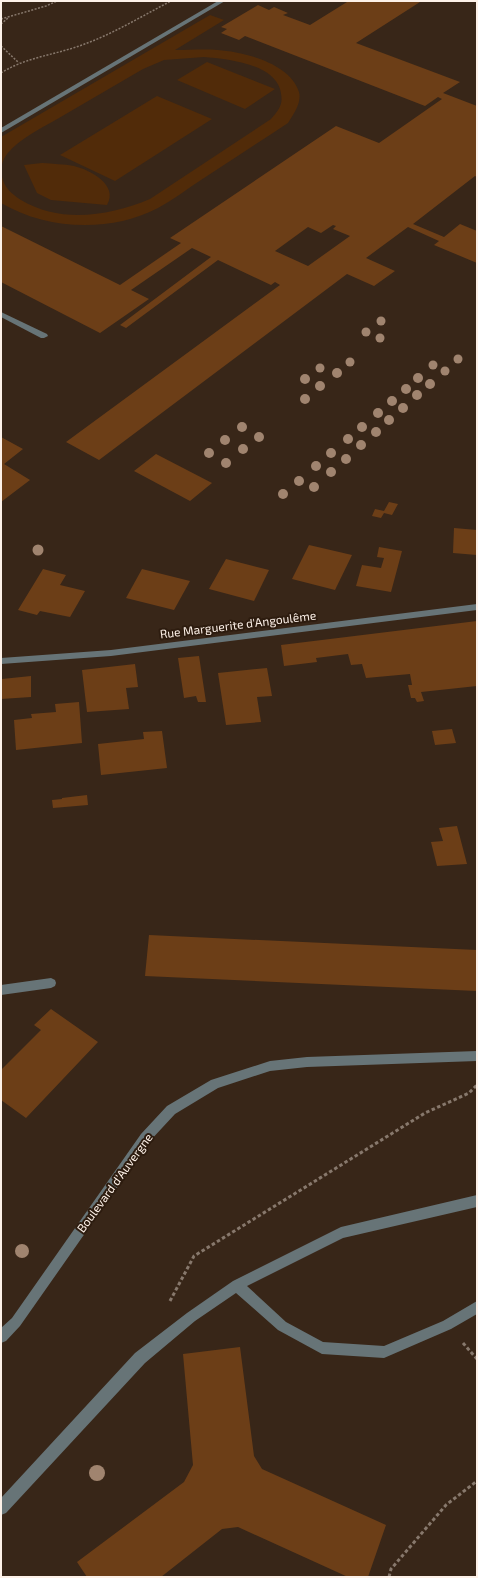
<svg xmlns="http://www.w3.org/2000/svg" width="478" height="1578" font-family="'Exo 2',sans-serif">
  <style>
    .green { fill: #512b09; fill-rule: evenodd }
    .building { fill: #6c3e17; fill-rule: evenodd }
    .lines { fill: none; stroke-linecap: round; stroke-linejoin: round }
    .path-far1 { stroke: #87786c; stroke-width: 1.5; stroke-dasharray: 2 1.5; stroke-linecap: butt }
    .path { stroke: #87786c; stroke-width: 3; stroke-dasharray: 3.5 2.5; stroke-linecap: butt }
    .service { fill: #677477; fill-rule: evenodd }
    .minor { fill: #677477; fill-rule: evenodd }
    .tree { fill: #a0846f }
    .labels { text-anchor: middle; stroke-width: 4; stroke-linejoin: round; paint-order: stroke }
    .street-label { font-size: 12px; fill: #fdf1e8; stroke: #2d1c0f }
  </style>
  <rect width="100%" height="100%" fill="#382618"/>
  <g class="green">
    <path d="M210 15 224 20 175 50C190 50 204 49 218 50 244 52 290 63 299 92 302 103 293 115 288 123 259 142 230 161 201 180 187 189 173 200 158 208 110 233 47 230 1 203V137ZM204 57C226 59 272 63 280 89 284 104 280 108 271 119L150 199C109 216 61 224 21 200 15 196 7 190 4 183 0 173 0 163 7 154 20 138 42 128 59 118 87 102 115 85 143 69L164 60Z"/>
    <polygon points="207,62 275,89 245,109 177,80"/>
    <polygon points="157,96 212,119 115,181 60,155"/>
    <path d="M42 163C53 164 64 164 74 166 90 170 119 185 107 205L51 200 37 193 24 165Z"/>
  </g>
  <g class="building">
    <path d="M345 1 420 2 356 43 460 82 443 93 477 106V177L475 176 413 224 444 237 460 224 477 231V263L434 245 439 241 408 227 366 258 395 271 374 286 347 274 99 460 66 442 280 285 275 282 271 285 218 260 126 328 120 325 211 257 192 248 131 290 149 299 100 333 1 282V226L120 285 181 243 170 238 336 126 379 143 442 99 438 97 425 106 245 36 239 40 221 33 227 29 221 27 258 5 269 10 274 7 288 13 283 15 310 25 347 2ZM333 225 336 226 333 229 350 236 308 266 275 251 308 227 321 233Z"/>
    <polygon points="1,437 23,449 4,464 30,480 1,502"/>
    <polygon points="156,454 212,483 190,501 134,471"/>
    <polygon points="389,502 398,504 392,515 384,513 381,518 372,516 375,509 384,511"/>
    <polygon points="454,528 477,530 477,555 453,553"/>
    <polygon points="309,545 352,555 335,590 292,579"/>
    <polygon points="379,547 402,551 391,592 356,586 362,565 381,568 384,558 377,557"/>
    <polygon points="226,559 269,570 254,601 209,589"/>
    <polygon points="43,569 66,575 60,585 85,591 70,617 40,611 37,615 18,610"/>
    <polygon points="142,569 190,581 174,610 126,598"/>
    <polygon points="477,621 477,686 421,692 424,701 417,702 415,698 411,698 408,685 412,685 410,674 366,678 362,664 351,665 348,654 316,658 317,662 284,666 281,645"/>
    <polygon points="199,656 206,702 198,702 196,696 184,698 178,658"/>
    <polygon points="135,664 138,687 126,688 129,709 87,712 82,670"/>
    <polygon points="267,668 272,696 257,697 261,722 226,725 218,673"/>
    <polygon points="31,676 31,697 1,699 2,679"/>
    <polygon points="79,702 82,743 16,750 14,720 32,718 31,714 56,712 55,704"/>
    <polygon points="452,729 456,743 435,745 432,731"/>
    <polygon points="162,731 167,768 101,775 98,744 144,739 143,732"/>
    <polygon points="87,795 88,805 53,808 52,800 62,799 62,798"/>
    <polygon points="457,826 467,864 437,866 431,842 443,841 439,828"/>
    <polygon points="149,935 477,950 477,991 145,976"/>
    <polygon points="51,1009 98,1042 26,1118 1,1100 1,1070 41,1030 34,1025"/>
    <polygon points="240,1347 254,1456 262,1469 386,1525 368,1577 348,1577 238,1527 222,1529 161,1577 87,1577 77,1562 184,1482 193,1465 183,1354"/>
  </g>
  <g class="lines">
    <g class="path-far1">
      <polyline points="1,19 46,6 57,1"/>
      <polyline points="1,24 8,18"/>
      <polyline points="1,46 19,63"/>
      <path d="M1 73C26 57 55 55 82 45 113 34 142 16 171 1"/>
    </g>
    <g class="path">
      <polyline points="170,1301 194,1256 425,1113 469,1093 477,1085"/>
      <polyline points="463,1343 477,1359"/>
      <polyline points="389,1577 391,1569 446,1505 477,1481"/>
    </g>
    <g class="service">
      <polygon points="218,1 225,1 1,133 1,128"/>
      <polygon points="1,312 47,334 48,336 44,338 41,338 1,317"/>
      <polygon points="477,1195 477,1207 343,1238 247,1286 286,1322 323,1342 384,1346 443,1321 477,1301 477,1314 451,1329 384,1358 322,1354 278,1330 236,1293 195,1321 145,1363 6,1513 1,1515 1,1498 135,1353 187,1313 233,1281 341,1227"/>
    </g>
    <g class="minor">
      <polygon points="477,604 477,610 111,656 1,664 1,658 111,650"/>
      <polygon points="51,978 55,980 56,983 55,986 51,988 1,995 1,985"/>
      <polygon points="477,1051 477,1061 307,1067 270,1071 218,1088 175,1114 149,1142 20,1326 6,1341 1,1343 1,1328 12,1318 141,1134 167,1106 211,1080 270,1061 307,1057"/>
    </g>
  </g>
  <g class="tree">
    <circle cx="381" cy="321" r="4.5"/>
    <circle cx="366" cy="332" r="4.5"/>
    <circle cx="380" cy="338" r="4.5"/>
    <circle cx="458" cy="359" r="4.5"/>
    <circle cx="350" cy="362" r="4.5"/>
    <circle cx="433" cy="365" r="4.5"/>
    <circle cx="320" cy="368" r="4.5"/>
    <circle cx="445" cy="371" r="4.5"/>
    <circle cx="337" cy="373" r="5"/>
    <circle cx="418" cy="378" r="5"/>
    <circle cx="305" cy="379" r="5"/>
    <circle cx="430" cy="384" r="5"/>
    <circle cx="320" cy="386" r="5"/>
    <circle cx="406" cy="389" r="5"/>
    <circle cx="417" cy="395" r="5"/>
    <circle cx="305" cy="399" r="5"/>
    <circle cx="392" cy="401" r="5"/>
    <circle cx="403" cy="408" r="5"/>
    <circle cx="378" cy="413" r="5"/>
    <circle cx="389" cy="420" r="5"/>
    <circle cx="242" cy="427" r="5"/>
    <circle cx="362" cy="427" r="5"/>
    <circle cx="376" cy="432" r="5"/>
    <circle cx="259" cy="437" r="5"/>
    <circle cx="348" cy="439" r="5"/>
    <circle cx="225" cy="440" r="5"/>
    <circle cx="361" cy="445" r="5"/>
    <circle cx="243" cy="449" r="5"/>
    <circle cx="209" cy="453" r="5"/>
    <circle cx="331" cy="453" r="5"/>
    <circle cx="346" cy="459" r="5"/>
    <circle cx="226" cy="463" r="5"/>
    <circle cx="316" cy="466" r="5"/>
    <circle cx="331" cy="472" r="5"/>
    <circle cx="299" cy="481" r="5"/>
    <circle cx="314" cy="487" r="5"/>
    <circle cx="283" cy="494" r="5"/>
    <circle cx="38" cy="550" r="5.5"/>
    <circle cx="22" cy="1251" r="7"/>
    <circle cx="97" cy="1473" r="8"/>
  </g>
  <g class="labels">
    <g class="street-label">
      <text transform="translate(238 625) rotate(-7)" y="4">Rue Marguerite d'Angoulême</text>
      <text transform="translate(115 1183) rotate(-54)" y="4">Boulevard d'Auvergne</text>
    </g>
  </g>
  <rect width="478" height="1578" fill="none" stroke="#fdf1e8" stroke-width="4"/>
</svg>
